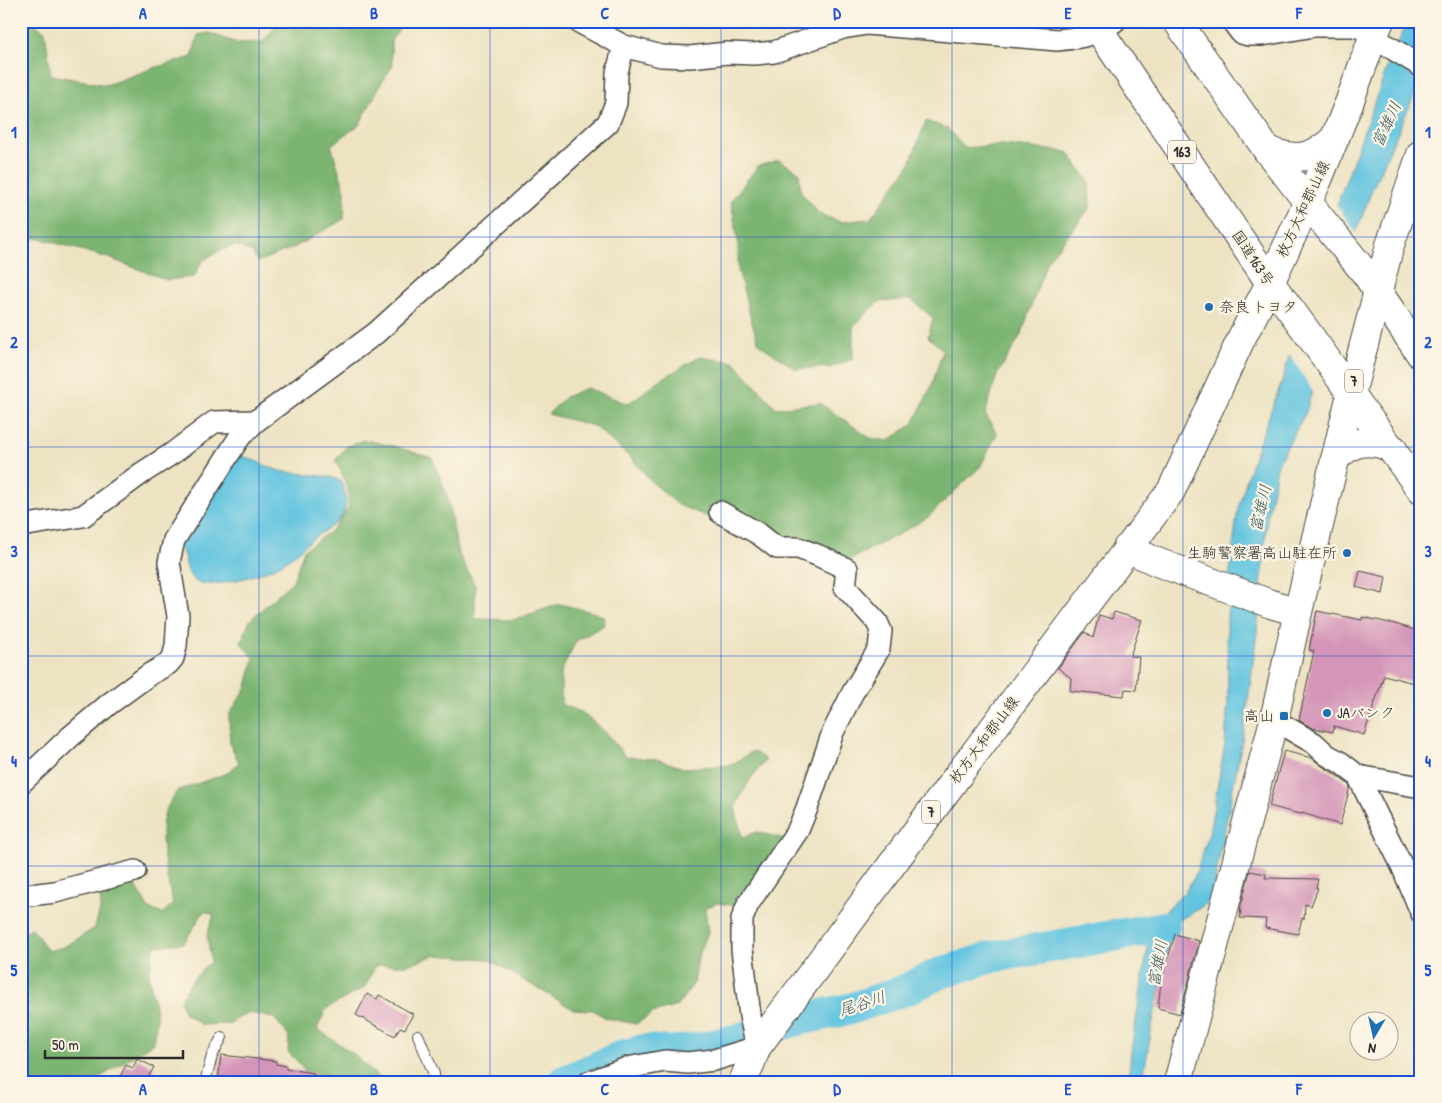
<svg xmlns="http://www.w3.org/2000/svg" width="1442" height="1103" font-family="'Patrick Hand','Klee One',sans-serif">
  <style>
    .forest { fill: #7bb572; stroke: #53704e }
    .water { fill: #62c4e0; stroke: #467886 }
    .pier { fill: #ede3c3 }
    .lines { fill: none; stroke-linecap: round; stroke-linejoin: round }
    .river { stroke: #62c4e0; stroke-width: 32 }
    .building { fill: #d495b8 }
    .service-casing { stroke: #484742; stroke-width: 12 }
    .minor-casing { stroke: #484742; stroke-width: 24 }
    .primary-casing { stroke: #484742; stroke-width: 30 }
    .trunk-casing { stroke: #484742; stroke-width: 30 }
    .service { stroke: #fff; stroke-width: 10 }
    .minor { stroke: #fff; stroke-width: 21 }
    .primary { stroke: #fff; stroke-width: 28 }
    .trunk { stroke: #fff; stroke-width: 28 }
    .grid { fill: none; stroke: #1d4ed8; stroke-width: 1; stroke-opacity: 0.55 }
    .poi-dot { fill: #1f6fb2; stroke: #fcf5e5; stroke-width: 2 }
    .labels { text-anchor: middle; stroke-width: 4.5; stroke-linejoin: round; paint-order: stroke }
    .shield { fill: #fcf5e5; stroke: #6a6863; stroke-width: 1 }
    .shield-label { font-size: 14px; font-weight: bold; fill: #2b2b2b }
    .street-label { font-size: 15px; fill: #2b2b2b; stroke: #fcf5e5 }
    .poi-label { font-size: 15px; fill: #2b2b2b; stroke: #fcf5e5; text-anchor: start }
    .water-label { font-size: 16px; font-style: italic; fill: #3c5961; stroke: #fcf5e5 }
    .neatline { fill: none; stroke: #1d4ed8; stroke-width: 2 }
    .grid-label { font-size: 16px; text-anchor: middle; font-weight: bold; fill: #1d4ed8 }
  </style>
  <rect width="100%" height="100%" fill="#fcf5e5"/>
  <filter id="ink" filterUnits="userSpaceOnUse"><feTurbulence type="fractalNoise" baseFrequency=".02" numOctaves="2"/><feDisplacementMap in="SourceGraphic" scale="10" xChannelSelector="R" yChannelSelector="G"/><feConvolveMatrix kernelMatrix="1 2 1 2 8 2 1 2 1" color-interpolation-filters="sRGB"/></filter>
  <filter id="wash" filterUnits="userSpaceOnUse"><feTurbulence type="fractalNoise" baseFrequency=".0096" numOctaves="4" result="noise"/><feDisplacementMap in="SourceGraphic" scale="20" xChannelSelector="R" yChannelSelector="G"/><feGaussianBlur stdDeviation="1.12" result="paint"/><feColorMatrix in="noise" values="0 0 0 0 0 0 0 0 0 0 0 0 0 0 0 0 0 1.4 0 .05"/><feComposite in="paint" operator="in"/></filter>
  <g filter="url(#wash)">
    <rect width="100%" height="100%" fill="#ede3c3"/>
    <g class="forest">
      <polygon points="21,21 29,21 45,31 51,75 106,85 157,67 192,57 198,35 210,33 237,43 263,42 280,21 397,21 400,27 391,41 392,67 382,82 359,125 331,145 345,191 344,219 297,246 257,262 253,253 235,245 219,251 202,261 194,277 167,280 109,258 42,239 21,236"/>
      <polygon points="926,121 948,129 964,148 1003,145 1068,152 1089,182 1090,208 1047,261 1021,335 997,375 985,414 997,434 980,467 928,517 899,534 849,560 780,542 747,517 711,518 678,505 651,481 631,458 594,426 548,414 565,397 587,388 628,404 657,382 699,357 734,362 776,408 820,403 870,438 888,441 913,424 932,385 943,350 928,337 933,318 911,299 878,302 853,327 853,359 832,367 796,369 759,344 751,320 738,269 738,241 731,201 758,166 779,160 799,172 801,192 819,214 841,222 870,219 909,166"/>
      <path d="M364 440 393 446 432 458 447 495 458 553 475 585V619L513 620 560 604 592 612 603 616 604 625 576 641 561 672V704L581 712 604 731 626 757 656 759 684 768 731 765 753 751 766 760 751 778 735 807 742 838 756 832 785 839 737 906 718 903 705 908 708 932 698 958 694 983 677 1006 653 1013 636 1024 606 1018 593 1010 573 1009 488 959 436 955 406 965H376L365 987 326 1009 317 1029 355 1055 381 1080 380 1082H312L299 1063 288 1052 289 1036 274 1018 248 1013 228 1024 202 1025 185 1013 180 1002C188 983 196 975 211 962L207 935 214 915 204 911 184 943 154 946 149 976 157 1018 153 1043 93 1082H22L24 1059 21 1058V988L24 972 21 964V935L32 928 48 951 64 947 95 928 100 910 101 889 126 883 136 886 148 908 162 914 173 904C167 879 157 836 165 812 168 805 173 798 177 791L230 772 239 762 230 745 229 715 247 687 254 658 241 643 250 620 293 581 304 550 332 530 349 507 348 490 342 473 335 461 346 447Z"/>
    </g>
    <g class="water">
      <path d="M1408 21H1421V80L1372 190 1352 243 1333 319 1306 412 1278 463 1267 519 1257 632 1244 731 1211 901 1173 924C1162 977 1150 1029 1143 1082H1128L1131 1052 1147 952 1154 922 1185 892 1195 876 1209 834 1225 744 1228 700 1227 620 1229 578 1238 508 1252 462 1282 381 1301 317 1313 271 1388 65Z"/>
      <path d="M236 453 279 471 330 477 341 481C345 492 349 503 343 514 336 526 321 532 311 540 301 548 292 558 281 564 266 573 213 590 197 582 187 577 187 565 184 556 183 552 181 549 178 546Z"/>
    </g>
    <polygon class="pier" points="1335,203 1358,235 1354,244 1336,320 1314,393 1288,352 1311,270"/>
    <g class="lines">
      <polyline class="river" points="563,1082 625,1055 644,1050 670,1052 703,1048 742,1038 797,1020 850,1009 905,990 938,974 992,957 1164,927"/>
    </g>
    <g id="blocks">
      <g class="building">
        <polygon points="1360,571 1386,577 1383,594 1356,587"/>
        <polygon points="1317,611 1362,620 1362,617 1395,624 1421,632 1421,685 1384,675 1364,735 1334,726 1333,732 1312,728 1299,720 1314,651 1309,650"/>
        <polygon points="1114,612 1142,620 1130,656 1139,657 1136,690 1125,689 1124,696 1070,691 1071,678 1058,668 1085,632 1093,638 1099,615 1112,619"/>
        <polygon points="1284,751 1312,758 1319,764 1333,773 1348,784 1350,787 1340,825 1302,813 1302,814 1295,813 1269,806"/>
        <polygon points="1250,871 1266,874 1265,878 1318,879 1316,888 1318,888 1311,906 1305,904 1304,919 1302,918 1298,934 1265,928 1266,919 1240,918 1241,905"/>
        <polygon points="1175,934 1199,941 1180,1014 1158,1008 1161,982"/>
        <polygon points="367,994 377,999 379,995 413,1014 405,1029 400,1027 395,1036 356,1015"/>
        <polygon points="221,1055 276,1061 276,1064 286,1066 286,1069 314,1073 313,1082 218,1082"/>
        <polygon points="137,1059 154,1067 149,1076 163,1082 117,1082 126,1065 133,1068"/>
      </g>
    </g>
  </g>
  <g filter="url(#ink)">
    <use href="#blocks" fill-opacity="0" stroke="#484742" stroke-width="1"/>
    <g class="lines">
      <g class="service-casing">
        <g id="service">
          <polyline points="418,1035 434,1074 435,1082"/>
          <polyline points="205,1082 212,1056 222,1037"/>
        </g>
      </g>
      <g class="minor-casing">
        <g id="minor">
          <path d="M577 21 624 46 661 56 690 57 727 53 755 54 774 52 843 28 867 24 1057 40C1080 38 1097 35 1115 21"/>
          <polyline points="1232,21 1241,33 1248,35 1262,35 1314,26 1354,26 1362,28 1373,37 1421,66"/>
          <polyline points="21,526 83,516 142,473 173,453 214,422 256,421"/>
          <polyline points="1274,720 1314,743 1327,755 1340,762 1358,776 1402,866 1421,912"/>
          <polyline points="1358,776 1421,787"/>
          <polyline points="21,783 70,737 109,704 150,674 168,664 173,658 176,646 178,616 169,562 174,540 239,438 256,421 376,333 608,123 616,103 617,72 624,46"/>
          <polyline points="21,896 55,892 135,871"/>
          <polyline points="589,1082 627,1068 665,1061 688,1063 714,1060 757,1047 750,1016 742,949 742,919 748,904 798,830 807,808 833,732 853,692 879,649 881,631 877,622 845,587 847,569 817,555 798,548 777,548 759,534 720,512"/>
        </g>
      </g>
      <g class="primary-casing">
        <g id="primary">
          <path d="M1267 150C1297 162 1312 159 1335 138"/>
          <path d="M1335 459C1352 440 1371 438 1393 449"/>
          <polyline points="1127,548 1157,562 1271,604 1298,612"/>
          <polyline points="743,1082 757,1047 953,782 1171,491 1242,337 1270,283 1317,182 1349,103 1373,37 1380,21"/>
          <polyline points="1178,1082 1274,720 1298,612 1351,394 1390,245 1421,154"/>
        </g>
      </g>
      <g class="trunk-casing">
        <g id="trunk">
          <path d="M1093 21 1270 283C1298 318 1323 354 1349 391 1372 424 1397 456 1421 490"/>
          <polyline points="1177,21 1267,150 1321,219 1366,274 1421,355"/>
        </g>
      </g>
      <use href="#service" class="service"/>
      <use href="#minor" class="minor"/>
      <use href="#primary" class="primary"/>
      <use href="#trunk" class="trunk"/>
    </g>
  </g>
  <path class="grid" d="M259 21V1082M490 21V1082M721 21V1082M952 21V1082M1183 21V1082M21 237H1421M21 447H1421M21 656H1421M21 866H1421"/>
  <g class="poi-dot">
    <circle cx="1209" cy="307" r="5"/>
    <circle cx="1347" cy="553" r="5"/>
    <circle cx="1327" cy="713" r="5"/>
    <rect x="1279" y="711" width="10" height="10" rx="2.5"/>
  </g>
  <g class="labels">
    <g class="shield">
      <rect x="1168" y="140.5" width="28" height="23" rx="4"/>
      <rect x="1345" y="369.5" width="18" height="23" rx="4"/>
      <rect x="922" y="800.5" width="18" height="23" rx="4"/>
    </g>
    <g class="shield-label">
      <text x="1182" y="157">163</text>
      <text x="1354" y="386">7</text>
      <text x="931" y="817">7</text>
    </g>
    <g class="street-label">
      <text transform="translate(1303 209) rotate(-65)" y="5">枚方大和郡山線</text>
      <text transform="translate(1253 258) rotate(56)" y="5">国道163号</text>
      <text transform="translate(984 740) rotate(-53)" y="5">枚方大和郡山線</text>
    </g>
    <g class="poi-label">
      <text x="1219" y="312">奈良 トヨタ</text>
      <text x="1337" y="558" text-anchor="end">生駒警察署高山駐在所</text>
      <text x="1337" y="718">JAバンク</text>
      <text x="1274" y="721" text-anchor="end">高山</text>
    </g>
    <g class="water-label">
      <text transform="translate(1386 124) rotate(-65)" y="6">富雄川</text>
      <text transform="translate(1260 508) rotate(-77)" y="6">富雄川</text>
      <text transform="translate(1157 963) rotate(-80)" y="6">富雄川</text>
      <text transform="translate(862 1003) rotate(-18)" y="6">尾谷川</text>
    </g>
  </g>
  <rect width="1442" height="1103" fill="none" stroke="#fcf5e5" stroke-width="55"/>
  <g transform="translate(1374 1036) rotate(189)"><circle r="24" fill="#fcf5e5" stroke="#a8a49b"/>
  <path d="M0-4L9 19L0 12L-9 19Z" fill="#1f6fb2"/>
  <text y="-8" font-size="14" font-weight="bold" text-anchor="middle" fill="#2b2b2b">N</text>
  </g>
  <path d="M45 1050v8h138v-8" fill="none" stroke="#2b2b2b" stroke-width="2.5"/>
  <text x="52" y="1050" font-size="15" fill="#2b2b2b" stroke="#fcf5e5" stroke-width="4" paint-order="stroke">50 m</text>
  <rect x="28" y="28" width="1386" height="1048" class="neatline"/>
  <g class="grid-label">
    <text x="143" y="19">A</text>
    <text x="374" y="19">B</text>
    <text x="605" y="19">C</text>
    <text x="837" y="19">D</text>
    <text x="1068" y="19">E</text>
    <text x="1299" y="19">F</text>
    <text x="14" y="138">1</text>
    <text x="1428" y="138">1</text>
    <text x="14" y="348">2</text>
    <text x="1428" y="348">2</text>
    <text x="14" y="557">3</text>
    <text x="1428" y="557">3</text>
    <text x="14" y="767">4</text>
    <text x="1428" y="767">4</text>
    <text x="14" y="976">5</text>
    <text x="1428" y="976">5</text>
    <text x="143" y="1095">A</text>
    <text x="374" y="1095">B</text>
    <text x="605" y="1095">C</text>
    <text x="837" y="1095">D</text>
    <text x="1068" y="1095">E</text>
    <text x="1299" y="1095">F</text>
  </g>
</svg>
